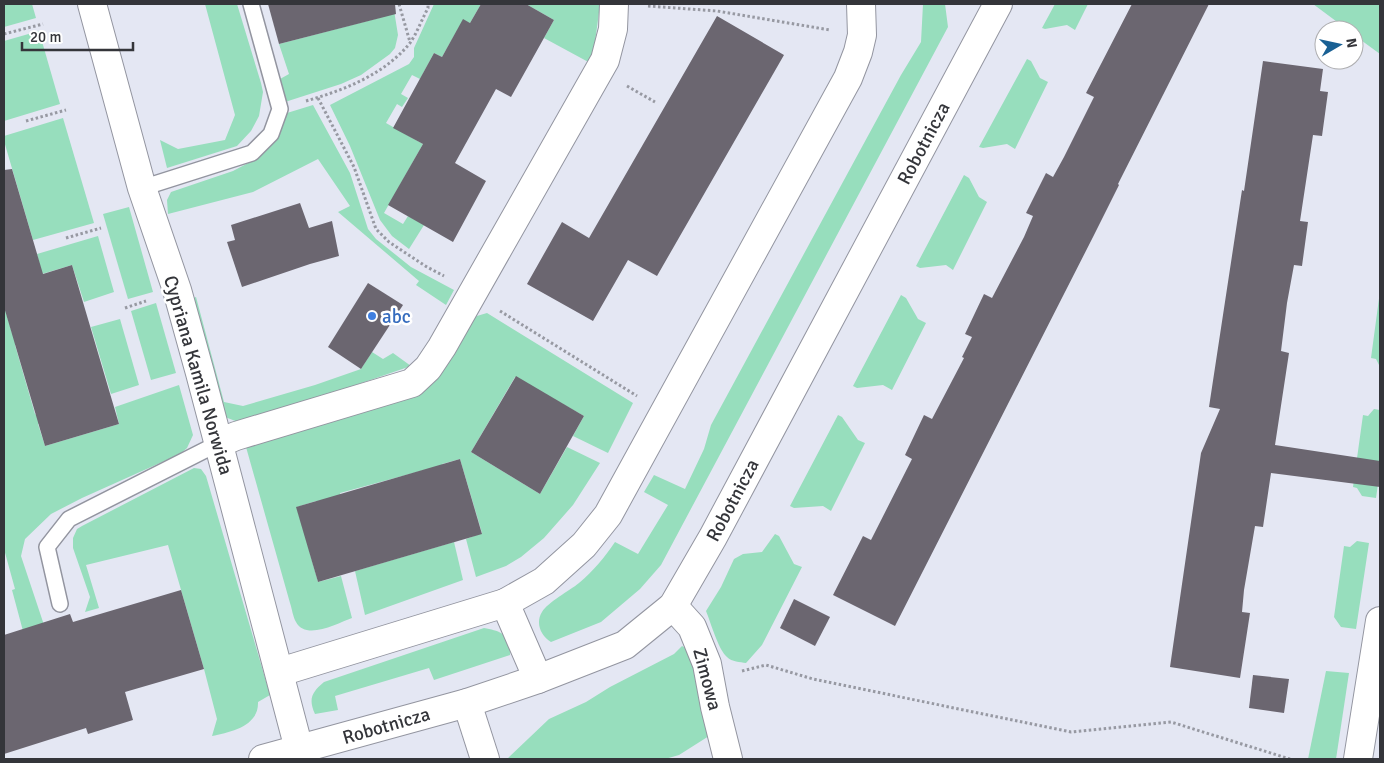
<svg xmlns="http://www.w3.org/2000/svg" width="1384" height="763" font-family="Signika,sans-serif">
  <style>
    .green { fill: #97debd }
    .building { fill: #6b6670 }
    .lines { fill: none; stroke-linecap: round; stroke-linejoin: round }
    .lane-casing { stroke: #9395a0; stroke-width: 18 }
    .street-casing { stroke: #9395a0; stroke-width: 30 }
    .path { stroke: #9799a2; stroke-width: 3; stroke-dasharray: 2.5 2.5; stroke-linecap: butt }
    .lane { stroke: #fff; stroke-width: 15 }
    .street { stroke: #fff; stroke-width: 28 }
    .shop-dot { fill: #3f7fe0; stroke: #fff; stroke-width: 2 }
    .labels { text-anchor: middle; stroke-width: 5; stroke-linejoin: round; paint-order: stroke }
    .street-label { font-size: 19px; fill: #34353a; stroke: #fff }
    .shop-label { font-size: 19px; fill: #366cbe; stroke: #fff; text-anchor: start }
  </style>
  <rect width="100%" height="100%" fill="#e4e7f3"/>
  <g class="green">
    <polygon points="4,4 32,4 36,18 4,27"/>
    <polygon points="205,4 237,4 261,83 263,92 259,116 251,131 237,146 167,168 160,140 178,149 225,140 235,115"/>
    <polygon points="376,4 393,4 398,35 395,48 390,54 361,75 341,84 285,102 280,79 289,74 279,44 379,18"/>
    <polygon points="434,4 481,4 470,23 463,20 442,57 434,53 420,79 412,75 401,94 408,98 402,107 397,104 386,123 423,144 384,213 403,224 408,216 424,225 409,249 392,236 380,220 350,146 330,105 409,64 414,57 414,48"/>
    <polygon points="526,4 600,5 592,64 544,38 554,20"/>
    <path d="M923 4H945L948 27 661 565 640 589 601 622 551 642C541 636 535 623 542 612 548 602 569 591 579 583 593 571 605 557 615 542L638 554 668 505 644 492 654 475 685 489 704 449 711 425 901 75 921 42Z"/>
    <polygon points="1055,4 1088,4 1075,30 1067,25 1045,29 1042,28"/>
    <polygon points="1313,4 1380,4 1380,54 1354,35 1354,30 1348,30"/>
    <polygon points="39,31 60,104 4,121 4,41"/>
    <polygon points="1027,59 1031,61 1040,78 1048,82 1015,149 1007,144 983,148 979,147"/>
    <polygon points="313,105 350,173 368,229 376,239 411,267 454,290 446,305 416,285 419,281 338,212 350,206 318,159 253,192 168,214 167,200 171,192 233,171 252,161 280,126 287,113"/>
    <polygon points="63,118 94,223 33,240 4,141 4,136"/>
    <polygon points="964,175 969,178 979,197 987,202 953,270 946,265 920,268 916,266"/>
    <polygon points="129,207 153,292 128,299 103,214"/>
    <polygon points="98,236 114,292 84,302 72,265 42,274 37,254"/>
    <polygon points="6,282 14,310 6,313 12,333 24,342 15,345 35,414 47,422 38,424 45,446 119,424 115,407 179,385 193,435 187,448 180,454 82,498 51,514 25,539 21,556 44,625 23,631 12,590 15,589 4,549 4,283"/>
    <polygon points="1380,291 1380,367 1376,359 1371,358"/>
    <polygon points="901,295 906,298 918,319 926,323 892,390 883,385 857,388 853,386"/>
    <polygon points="196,297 224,402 243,406 315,385 361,369 372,352 383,359 393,353 411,366 321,397 238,422 225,417 191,299"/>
    <polygon points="156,303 176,373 151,380 131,311"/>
    <path d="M487 313 633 403 608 453 573 436 584 416 515 377 471 452 540 494 567 447 600 463 573 505 544 538 521 557 506 566 476 577 466 539 482 533 460 459 442 464 444 473 428 469 340 493 343 503 316 501 297 507 318 582 341 576 352 618C338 623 306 641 296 622 293 617 292 609 290 603L246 447 405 394 470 318Z"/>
    <polygon points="120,319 139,385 111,394 91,327"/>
    <polygon points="1374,409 1380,410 1380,470 1376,498 1362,496 1357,488 1353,487 1363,415 1368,416"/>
    <polygon points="838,415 842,417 858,440 865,443 831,511 823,506 794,508 790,506"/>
    <path d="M194 468 201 469 206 476 270 695 258 702C259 726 231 732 212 736L217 719 204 669 168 545 86 565 99 608 85 612 90 597 73 548V538L77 529 82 526Z"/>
    <path d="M775 534 779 536 794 564 802 567 762 645 746 663C740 662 732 662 727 657 718 649 711 623 706 611L721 587 734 559 743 554 762 552Z"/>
    <polygon points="1357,541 1369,543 1356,629 1341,627 1334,617 1344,546 1350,547"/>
    <polygon points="454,542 463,580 365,615 355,571"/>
    <path d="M484 628C501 631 512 635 510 655L434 680 429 668 335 696 338 710 315 714C308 699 312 692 324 682Z"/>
    <polygon points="682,646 692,652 709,736 679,755 665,759 507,759 549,719 586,702 610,687 674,654"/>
    <polygon points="1326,671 1349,673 1336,759 1308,759"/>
  </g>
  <g class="building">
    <polygon points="268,4 395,4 396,14 279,44"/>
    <polygon points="481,4 526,4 554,20 511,97 496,89 455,163 486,181 453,242 388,205 423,144 393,128 434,53 442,57 463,19 470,23"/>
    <polygon points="1132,4 1209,4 1118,184 1119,185 1093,237 895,626 833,595 863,536 871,540 912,459 905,455 924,415 932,419 964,358 962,357 972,337 965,334 984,294 992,298 1024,237 1033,216 1026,213 1046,173 1053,177 1064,157 1094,97 1086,93"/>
    <polygon points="717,16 784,55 657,276 628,260 593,321 527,284 562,222 589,238"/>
    <polygon points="1263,61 1323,69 1320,91 1328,92 1322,136 1313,135 1300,221 1308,222 1302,266 1294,265 1287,303 1281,351 1289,353 1275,445 1380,461 1380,487 1271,473 1263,527 1255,526 1244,590 1242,612 1250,613 1240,678 1170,667 1201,453 1220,409 1209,407 1242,190 1244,191"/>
    <polygon points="12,169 43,274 72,265 119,424 45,446 4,307 4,170"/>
    <polygon points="300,203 309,228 332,221 339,256 310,264 242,287 227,242 235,240 231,225"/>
    <polygon points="368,283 403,305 361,369 328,347"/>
    <polygon points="516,376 584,416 540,494 471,452"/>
    <polygon points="460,459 482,534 318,582 296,507"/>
    <polygon points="181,590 204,669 125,692 133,720 88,734 86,728 4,754 4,635 70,614 73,622"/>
    <polygon points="794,599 830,617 815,646 780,628"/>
    <polygon points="1253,675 1289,679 1284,713 1249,708"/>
  </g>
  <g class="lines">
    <g class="lane-casing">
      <g id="lane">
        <polyline points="142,188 252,153 271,134 280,109 251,4"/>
        <polyline points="60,604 47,547 69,519 219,443"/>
      </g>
    </g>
    <g class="street-casing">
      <g id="street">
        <polyline points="92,4 142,188 177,290 200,373 299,749"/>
        <polyline points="219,443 236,436 412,383 428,368 442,347 605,60 613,29 614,4"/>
        <polyline points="505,603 544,581 584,545 608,515 848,78 858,52 862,35 861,4"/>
        <polyline points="673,606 692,627 707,664 715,707 728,759"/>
        <polyline points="280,672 505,603 538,679"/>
        <polyline points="467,703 485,759"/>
        <polyline points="263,759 467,703 538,679 625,645 673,606 713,537 998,4"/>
        <polyline points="1358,759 1380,621"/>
      </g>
    </g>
    <g class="path">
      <polyline points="399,4 410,42"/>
      <polyline points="648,6 717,11 830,30"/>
      <polyline points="4,34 43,24"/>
      <polyline points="627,86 655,102"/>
      <polyline points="318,98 354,167 376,229 389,242 427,267 444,276"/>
      <path d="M306 101C344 90 384 75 410 43 417 33 422 19 428 8V4"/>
      <polyline points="26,121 66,110"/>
      <polyline points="66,238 101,228"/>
      <polyline points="125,308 146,301"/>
      <polyline points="500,311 637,396"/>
      <polyline points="742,671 766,665 813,679 1071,732 1171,722 1290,759"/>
    </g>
    <use href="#lane" class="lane"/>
    <use href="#street" class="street"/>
  </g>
  <circle class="shop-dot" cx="372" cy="316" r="5"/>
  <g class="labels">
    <g class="street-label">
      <text transform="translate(923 143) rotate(-62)" y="7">Robotnicza</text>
      <text transform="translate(199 375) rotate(74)" y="7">Cypriana Kamila Norwida</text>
      <text transform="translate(732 500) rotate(-62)" y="7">Robotnicza</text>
      <text transform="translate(708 679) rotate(75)" y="7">Zimowa</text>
      <text transform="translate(386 725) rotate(-16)" y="7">Robotnicza</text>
    </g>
    <g class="shop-label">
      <text x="382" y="323">abc</text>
    </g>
  </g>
  <rect width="1384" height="763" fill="none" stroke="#34353a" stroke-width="10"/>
  <g transform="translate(1339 45) rotate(81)"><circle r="24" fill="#ffffff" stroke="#aeaeb0"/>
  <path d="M0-4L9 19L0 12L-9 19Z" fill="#196094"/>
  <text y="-8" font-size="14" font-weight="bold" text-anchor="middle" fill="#34353a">N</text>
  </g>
  <path d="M22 42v8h111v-8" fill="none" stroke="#34353a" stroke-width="2.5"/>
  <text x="30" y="42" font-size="15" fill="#34353a" stroke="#ffffff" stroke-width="4" paint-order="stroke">20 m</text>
</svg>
